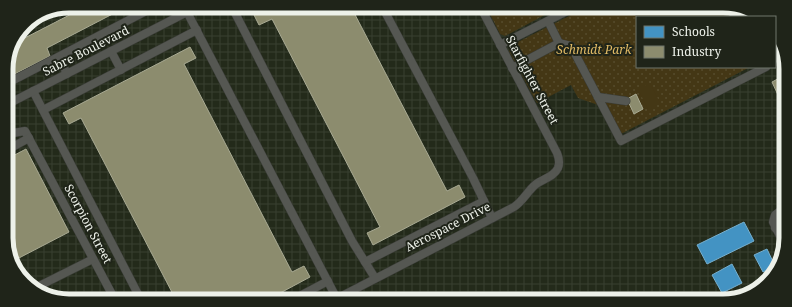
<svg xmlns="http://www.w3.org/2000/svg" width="792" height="307" font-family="'Noto Serif',serif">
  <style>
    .industrial { fill: url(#industrial-grid) }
    .park { fill: url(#park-dots) }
    .pitch { fill: #443715 }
    .schools { fill: #4393c3; stroke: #76afce }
    .industry { fill: #8c8c6e; stroke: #a9aa93 }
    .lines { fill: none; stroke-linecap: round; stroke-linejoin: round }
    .minor-casing { stroke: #3a3c37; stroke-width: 9 }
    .minor { stroke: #555752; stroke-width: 8 }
    .labels { text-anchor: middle; stroke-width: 4; stroke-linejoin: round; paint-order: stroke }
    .park-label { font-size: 12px; font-style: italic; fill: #e0ba65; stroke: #1f2419 }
    .street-label { font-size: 12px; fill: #edf1e9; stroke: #1f2419 }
    .rim { fill: none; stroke: #edf1e9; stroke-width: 5 }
  </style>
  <defs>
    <pattern id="industrial-grid" width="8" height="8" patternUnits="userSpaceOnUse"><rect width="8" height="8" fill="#232a1a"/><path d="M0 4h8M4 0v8" fill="none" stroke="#383f30"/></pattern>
    <pattern id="park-dots" width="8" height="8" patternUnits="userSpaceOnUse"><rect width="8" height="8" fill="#443715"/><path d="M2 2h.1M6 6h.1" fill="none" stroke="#564b2c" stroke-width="1.8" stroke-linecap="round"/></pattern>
  </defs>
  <rect width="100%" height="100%" fill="#1f211c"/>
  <polygon class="industrial" points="69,6 743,9 755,17 637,17 637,67 775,67 775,38 785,61 783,258 761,288 727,301 49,298 22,279 7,250 6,65 27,22"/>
  <g class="park">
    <polygon points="487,8 558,8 505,36 500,34"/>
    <polygon points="583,9 743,9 755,17 637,17 637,67 750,67 617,136 601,106 578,98 571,85 537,103 509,51 510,46"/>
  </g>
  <polygon class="pitch" points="650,83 660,103 648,109 638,89"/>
  <g class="schools">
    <polygon points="744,222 754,241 707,264 697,245"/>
    <polygon points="767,249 775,266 763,272 754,255"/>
    <polygon points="732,264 742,283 722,293 712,275"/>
  </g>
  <g class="industry">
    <polygon points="87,6 128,6 47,48 50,56 9,77 6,73 6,65 17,42"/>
    <polygon points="264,7 351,7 447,191 459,185 465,197 373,245 367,233 380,227 272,19 259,25 253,13"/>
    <polygon points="190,47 196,58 184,64 292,272 304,266 310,277 269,299 175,298 81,118 69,124 63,113"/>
    <polygon points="785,75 785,89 778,92 779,94 778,95 772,82"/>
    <polygon points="636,94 643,109 634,114 627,99"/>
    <polygon points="26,149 69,232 17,259 7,240 7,159"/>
  </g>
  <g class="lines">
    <g class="minor-casing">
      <g id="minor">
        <polyline points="232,7 352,241 375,278"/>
        <polyline points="383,8 473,178 492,218"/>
        <polyline points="187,12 337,299"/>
        <polyline points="548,21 559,43"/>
        <polyline points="26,26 47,14"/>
        <polyline points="500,45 571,9"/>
        <polyline points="111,51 121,70"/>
        <polyline points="59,57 67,74"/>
        <polyline points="775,62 784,58"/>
        <polyline points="512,68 559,43 571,46 621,141 766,67"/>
        <polyline points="6,84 150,9 149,6"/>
        <polyline points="33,91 140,298"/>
        <polyline points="598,97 626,101"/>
        <polyline points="6,105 197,7"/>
        <polyline points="43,110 197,30"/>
        <polyline points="7,134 25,131 114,298"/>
        <polyline points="7,150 29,138"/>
        <polyline points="775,228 783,224"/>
        <polyline points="783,242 773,222 775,215 783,209"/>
        <polyline points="365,262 484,201"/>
        <polyline points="35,288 93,259"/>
        <polyline points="294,299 328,281"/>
        <path d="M336 299 514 207C523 201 527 192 535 185 542 179 554 177 558 168 560 163 559 158 557 153L481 8"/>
      </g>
    </g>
    <use href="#minor" class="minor"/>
  </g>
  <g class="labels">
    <g class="park-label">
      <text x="594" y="54">Schmidt Park</text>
    </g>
    <g class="street-label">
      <text transform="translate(86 51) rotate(-27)" y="4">Sabre Boulevard</text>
      <text transform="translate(532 80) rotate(62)" y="4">Starfighter Street</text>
      <text transform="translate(88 224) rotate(62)" y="4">Scorpion Street</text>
      <text transform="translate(448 227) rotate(-27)" y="4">Aerospace Drive</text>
    </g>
  </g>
  <path d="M0 0H792V307H0ZM69 13H723A56 56 0 0 1 779 69V238A56 56 0 0 1 723 294H69A56 56 0 0 1 13 238V69A56 56 0 0 1 69 13Z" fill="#1f2419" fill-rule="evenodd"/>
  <path class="rim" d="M69 13H723A56 56 0 0 1 779 69V238A56 56 0 0 1 723 294H69A56 56 0 0 1 13 238V69A56 56 0 0 1 69 13Z"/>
  <rect x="636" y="16" width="140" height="52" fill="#1f2419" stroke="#71766c"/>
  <rect x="644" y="26" width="20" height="12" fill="#4393c3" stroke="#71766c"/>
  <text x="672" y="36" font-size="12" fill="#edf1e9">Schools</text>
  <rect x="644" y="46" width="20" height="12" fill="#8c8c6e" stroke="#71766c"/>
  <text x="672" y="56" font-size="12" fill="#edf1e9">Industry</text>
</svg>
